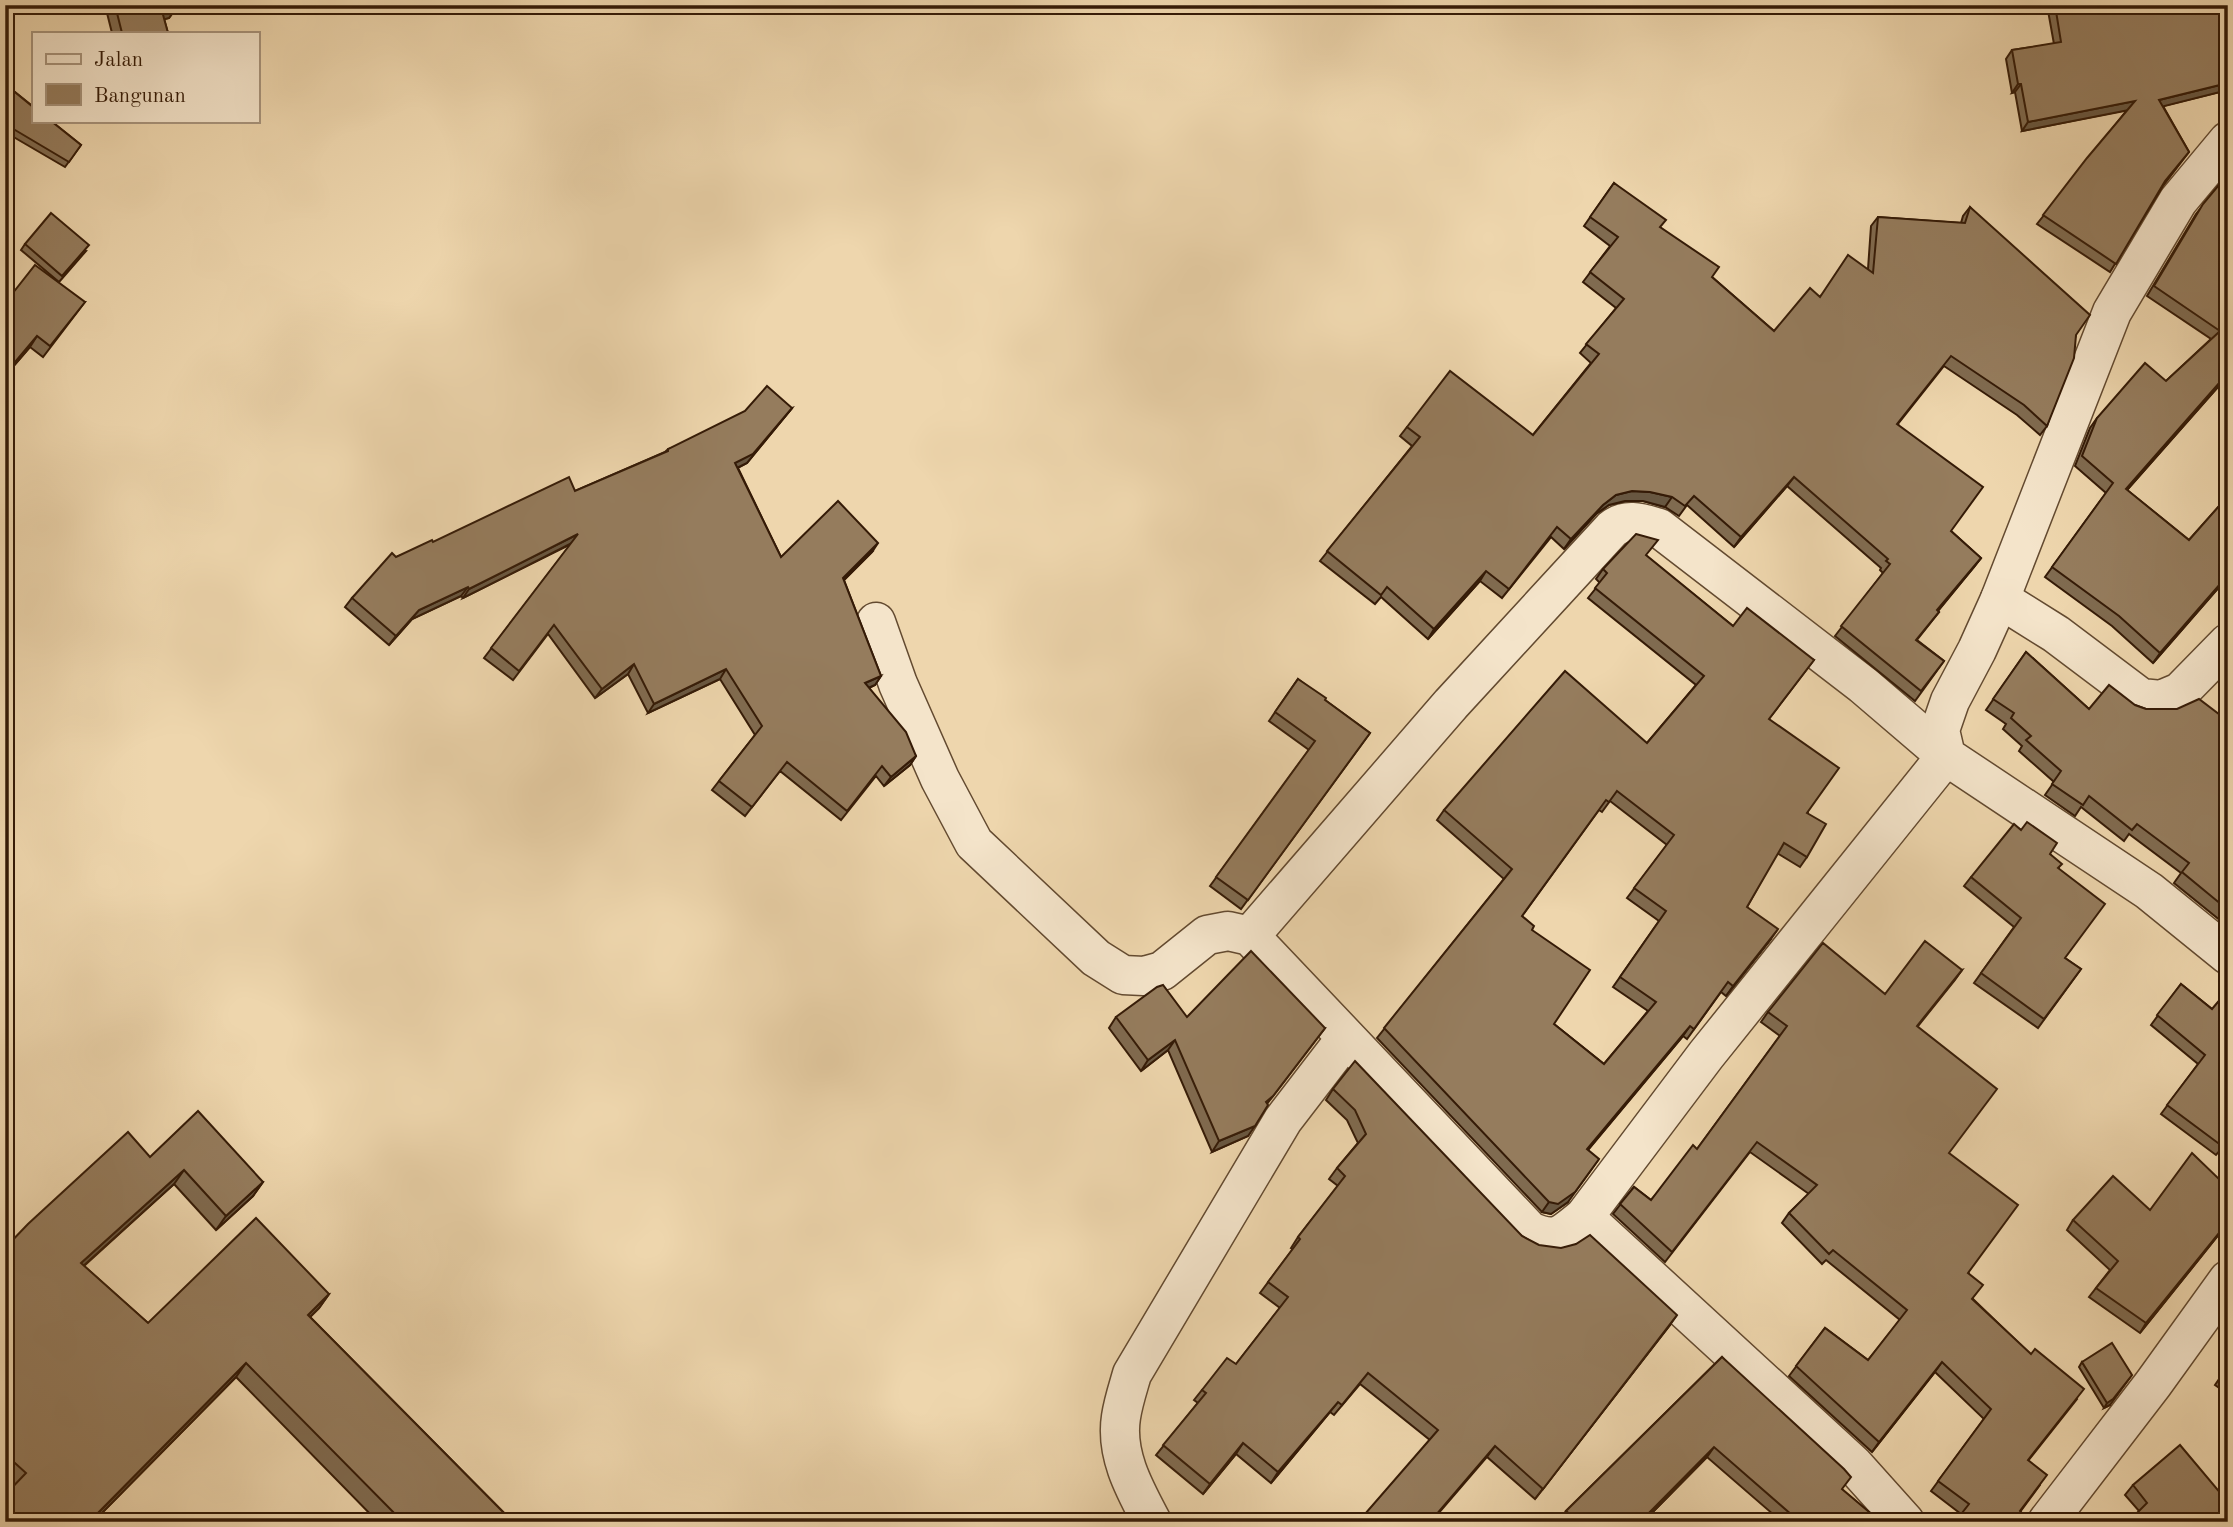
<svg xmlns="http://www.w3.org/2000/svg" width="2233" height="1527" font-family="'Old Standard TT',serif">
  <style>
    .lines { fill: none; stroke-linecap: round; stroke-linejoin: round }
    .street-casing { stroke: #634a30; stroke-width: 41 }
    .street { stroke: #f4e4ca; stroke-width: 38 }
    .wall { fill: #806b50; stroke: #351b07; stroke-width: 2; fill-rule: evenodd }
    .shaded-wall { fill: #685741; stroke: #351b07; stroke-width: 2 }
    .building { fill: #957c5d; stroke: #351b07; stroke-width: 2; fill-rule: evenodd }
  </style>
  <rect width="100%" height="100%" fill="#eed6ad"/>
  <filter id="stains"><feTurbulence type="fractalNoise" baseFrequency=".00286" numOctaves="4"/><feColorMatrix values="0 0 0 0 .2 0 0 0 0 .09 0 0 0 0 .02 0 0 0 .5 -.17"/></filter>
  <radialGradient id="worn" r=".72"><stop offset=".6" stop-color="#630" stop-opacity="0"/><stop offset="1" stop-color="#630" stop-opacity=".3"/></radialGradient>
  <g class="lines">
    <g class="street-casing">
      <g id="street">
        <polyline points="2228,141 2178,201 2112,312 2000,599 1977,650 1950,701 1940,730 1946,756 2149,891 2228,955"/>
        <polyline points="2000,599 2056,634 2141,698 2161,700 2180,692 2228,643"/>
        <path d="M876 622 898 684 940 779 974 843 1096 958 1123 975 1144 976 1162 971 1207 935 1228 931 1250 936 1530 1231C1558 1243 1562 1234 1584 1217L1706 1055 1946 756 1863 685 1659 528C1642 523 1626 517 1612 529L1451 704 1250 936"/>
        <polyline points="1584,1217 1853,1464 1905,1522"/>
        <path d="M1152 1522C1135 1490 1115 1455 1121 1417 1123 1403 1128 1388 1132 1374L1283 1120 1346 1038"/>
        <polyline points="2047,1522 2153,1384 2228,1280"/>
      </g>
    </g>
    <use href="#street" class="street"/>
  </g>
  <g class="wall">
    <polygon points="105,5 176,5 177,7 169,18 164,19 168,33 112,33"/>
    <polygon points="2047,5 2228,5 2228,90 2163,106 2189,152 2163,186 2110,272 2037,224 2127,110 2022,131 2015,92 2012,93 2006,59 2012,50 2054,44"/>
    <polygon points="5,84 81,145 65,167 5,132"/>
    <polygon points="2228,174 2228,382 2225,379 2127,490 2189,540 2228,496 2228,577 2153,663 2112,626 2045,577 2106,493 2075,466 2090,428 2097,418 2166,381 2211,339 2147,296 2196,214"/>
    <polygon points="1614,183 1712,277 1774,331 1820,296 1868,269 1871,226 1878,217 1961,223 1963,216 1970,207 2076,335 2047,426 2040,435 2017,415 1944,366 1898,424 1951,531 1981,558 1938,611 1939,612 1932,621 1917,640 1944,661 1915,701 1835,636 1883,573 1880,570 1881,568 1787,486 1734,547 1687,505 1679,516 1665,507 1643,501 1625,501 1609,505 1596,514 1564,549 1551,537 1502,598 1480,581 1428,639 1381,597 1375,604 1320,561 1412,446 1400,436 1407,427 1533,435 1591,363 1580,353 1616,308 1583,282 1610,246 1584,226"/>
    <polygon points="25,244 86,251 59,282 21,250"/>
    <polygon points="85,302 43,357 30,347 5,376 5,303"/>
    <polygon points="792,408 747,463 738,468 781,557 872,552 844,580 881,676 875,685 869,688 916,756 910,765 884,786 876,776 841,820 780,771 745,816 712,790 755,735 720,679 648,713 628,674 595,698 548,634 513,680 484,658 571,544 463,598 461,596 412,619 389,645 345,607 352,598 396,557 575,491 665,452 668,449"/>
    <path d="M1646 556 1733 626 1814 660 1769 719 1808 813 1807 857 1800 867 1777 853 1747 907 1771 939 1726 996 1721 992 1687 1039 1683 1036 1588 1150 1568 1202 1551 1214 1542 1212 1377 1038 1504 879 1437 820 1444 810 1647 743 1696 685 1588 598 1600 583 1596 579 1603 569ZM1610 801 1667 845 1627 898 1659 921 1613 987 1648 1011 1604 1064 1554 1024 1532 930 1522 916 1599 810 1602 812Z"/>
    <polygon points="2026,652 2089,709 2135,705 2146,709 2228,721 2228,912 2221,921 2174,883 2181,873 2129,834 2124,841 2081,807 2075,816 2045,795 2054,782 2019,751 2022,746 2003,729 2006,724 1986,710"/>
    <polygon points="1298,679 1325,700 1370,733 1241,909 1210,886 1309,750 1269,721"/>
    <polygon points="2050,854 2059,868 2065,958 2081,969 2038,1028 1974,983 2014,927 1964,886 1971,877"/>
    <polygon points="1962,970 1917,1026 1949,1153 1973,1299 2077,1399 2028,1461 2040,1485 2020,1512 1961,1514 1931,1491 1984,1419 1935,1372 1872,1452 1789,1376 1825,1328 1868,1360 1900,1320 1826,1260 1822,1264 1782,1223 1789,1213 1809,1194 1750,1152 1665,1262 1613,1214 1634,1187 1651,1200 1697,1149 1780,1036 1761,1022 1768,1012 1885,994"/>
    <polygon points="2181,984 2212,1009 2228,1141 2216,1155 2161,1114 2198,1064 2151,1025"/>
    <polygon points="1116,1017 1187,1017 1325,1028 1267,1104 1248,1136 1212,1152 1168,1050 1141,1071 1109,1028"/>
    <polygon points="1333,1089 1522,1236 1670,1325 1535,1499 1487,1457 1430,1440 1360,1384 1334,1415 1330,1412 1271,1483 1236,1454 1203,1494 1156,1455 1198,1403 1194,1400 1202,1390 1236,1364 1280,1308 1260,1293 1293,1249 1291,1248 1298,1237 1338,1186 1329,1179 1337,1168 1358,1143 1347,1120 1326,1100"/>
    <polygon points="150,1157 263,1182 253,1196 216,1230 174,1184 84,1266 148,1323 329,1294 319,1308 310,1317 513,1522 378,1522 236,1377 93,1522 5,1522 14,1486 5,1478 5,1248"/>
    <polygon points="2228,1177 2228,1223 2140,1333 2089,1297 2110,1270 2067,1230 2073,1220 2150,1210 2222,1182"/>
    <polygon points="1722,1357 1842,1490 1881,1522 1782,1522 1707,1457 1643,1522 1560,1522 1559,1521 1566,1511"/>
    <polygon points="2082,1362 2110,1405 2104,1408 2079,1367"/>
    <polygon points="2228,1366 2228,1394 2215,1385"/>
    <polygon points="2133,1485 2228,1502 2139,1511 2125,1495"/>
  </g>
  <g class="shaded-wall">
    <polygon points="177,7 169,18 155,22 162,11"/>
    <polygon points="2228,83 2228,90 2153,109 2159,100"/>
    <polygon points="2018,84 2021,84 2015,92 2012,93"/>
    <polygon points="2135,101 2129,110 2022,131 2028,122"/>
    <polygon points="37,336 30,347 5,376 5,374"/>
    <polygon points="2228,373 2225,379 2119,499 2126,489"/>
    <polygon points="792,408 747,463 729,472 735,463"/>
    <polygon points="1794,477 1787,486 1734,547 1741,537"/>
    <polygon points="1632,491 1650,492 1672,497 1665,507 1643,501 1625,501 1609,505 1596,514 1564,549 1571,539 1603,505 1616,495"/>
    <polygon points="578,534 572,543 463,598 469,589"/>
    <polygon points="878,543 872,552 837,587 843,578"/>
    <polygon points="1981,558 1974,567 1930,620 1937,610"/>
    <polygon points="1486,571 1480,581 1428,639 1434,629"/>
    <polygon points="2228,575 2228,577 2153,663 2160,653"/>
    <polygon points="468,587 461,596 412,619 389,645 396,636 419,610"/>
    <polygon points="634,664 628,674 595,698 602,689"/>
    <polygon points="726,669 720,679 648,713 654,704"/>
    <polygon points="881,676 875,685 859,692 865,683"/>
    <polygon points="916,756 910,765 884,786 891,777"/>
    <polygon points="1778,929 1771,939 1726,996 1733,986"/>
    <polygon points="1962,970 1955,980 1910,1036 1917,1026"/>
    <polygon points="1690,1026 1683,1036 1580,1159 1587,1149"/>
    <polygon points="1175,1040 1168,1050 1141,1071 1148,1060"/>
    <polygon points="1255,1126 1248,1136 1212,1152 1219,1141"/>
    <polygon points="1599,1159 1568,1202 1551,1214 1542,1212 1549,1202"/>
    <polygon points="184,1170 174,1184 71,1277 81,1263"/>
    <polygon points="263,1182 253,1196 216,1230 226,1216"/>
    <polygon points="2228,1222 2228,1223 2140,1333 2146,1323"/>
    <polygon points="329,1294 319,1308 298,1329 308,1315"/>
    <polygon points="1677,1315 1670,1325 1535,1499 1543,1489"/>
    <polygon points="1942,1362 1935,1372 1872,1452 1879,1442"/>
    <polygon points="246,1363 236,1377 93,1522 89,1522"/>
    <polygon points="2132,1375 2110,1405 2104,1408 2107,1403"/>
    <polygon points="1338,1402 1330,1412 1271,1483 1278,1472"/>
    <polygon points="1243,1443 1236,1454 1203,1494 1210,1484"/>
    <polygon points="1495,1446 1487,1457 1431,1522 1430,1522"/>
    <polygon points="1714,1447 1707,1457 1643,1522 1640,1522"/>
  </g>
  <g class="building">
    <polygon points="115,5 176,5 177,7 162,11 168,33 122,33"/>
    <polygon points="2055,5 2228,5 2228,83 2159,100 2189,152 2165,181 2116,264 2043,215 2087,158 2135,101 2028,122 2021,84 2018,84 2012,50 2061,42"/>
    <polygon points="5,84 33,107 33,121 51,121 81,145 69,162 5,124"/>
    <polygon points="2228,174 2228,373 2126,489 2189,540 2228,496 2228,575 2160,653 2119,616 2052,567 2113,483 2082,456 2097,418 2145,363 2166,381 2220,331 2154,286 2203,204"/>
    <polygon points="1614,183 1666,220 1660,227 1719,267 1712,277 1774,331 1810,288 1820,297 1848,255 1873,273 1878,217 1965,223 1970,207 2090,315 2076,335 2074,358 2047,426 2024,405 1951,356 1897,424 1983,487 1951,531 1981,558 1937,610 1939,612 1916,640 1944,661 1921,691 1841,626 1890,564 1886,561 1888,559 1794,477 1741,537 1694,496 1685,506 1672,497 1650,492 1632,491 1616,495 1603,505 1571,539 1557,527 1509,589 1486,571 1434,629 1387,587 1381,595 1327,551 1420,437 1407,427 1450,371 1533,435 1599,354 1586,344 1624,299 1590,272 1618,237 1590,217"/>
    <polygon points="51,213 89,245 62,276 25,244"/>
    <polygon points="35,265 85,302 50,346 37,336 5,374 5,319 9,314 5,311 5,303"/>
    <polygon points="767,386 792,408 753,454 735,463 781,557 838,501 878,543 843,578 881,676 865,683 906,732 916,756 891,777 882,766 847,811 787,762 752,807 719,781 762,726 726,669 654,704 634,664 602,689 554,625 519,671 491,648 578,534 469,589 468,587 419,610 396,636 352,598 392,553 396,557 432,540 433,542 569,477 575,491 668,451 668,449 745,411"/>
    <path d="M1636 534 1658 540 1646 555 1733 626 1747 608 1814 660 1769 719 1839 768 1807 813 1826 824 1807 857 1784 843 1747 907 1778 929 1733 986 1728 982 1694 1029 1690 1026 1587 1149 1599 1159 1575 1192 1558 1204 1549 1202 1384 1028 1512 869 1444 810 1565 671 1647 743 1704 676 1595 588 1607 573 1603 569ZM1617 791 1674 835 1634 888 1666 911 1620 977 1656 1002 1604 1064 1554 1024 1590 970 1532 930 1534 926 1522 916 1606 800 1609 802Z"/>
    <polygon points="2026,652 2089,709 2109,685 2135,705 2146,709 2177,709 2199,699 2228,721 2228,910 2182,872 2189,863 2137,824 2132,830 2089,796 2083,805 2052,784 2061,771 2026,740 2031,736 2011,718 2014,713 1993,699"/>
    <polygon points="1298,679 1326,698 1325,700 1370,733 1248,900 1216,877 1315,741 1275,712"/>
    <polygon points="2027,822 2057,843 2050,854 2062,864 2058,868 2105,904 2065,958 2081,969 2044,1019 1981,973 2021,918 1971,877 2014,824 2021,830"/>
    <polygon points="1925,941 1962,970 1917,1026 1997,1089 1949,1153 2018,1205 1968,1273 1983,1285 1972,1299 2031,1354 2035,1349 2084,1389 2028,1460 2047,1475 2020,1511 2030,1522 1955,1522 1969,1504 1938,1481 1991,1409 1942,1362 1879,1442 1796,1366 1825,1328 1868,1360 1907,1310 1833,1250 1829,1254 1789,1213 1817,1185 1757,1142 1672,1252 1620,1204 1634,1187 1651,1200 1693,1145 1697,1149 1787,1026 1768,1012 1823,943 1885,994"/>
    <polygon points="1251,951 1325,1028 1273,1096 1266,1102 1268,1105 1255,1126 1219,1141 1175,1040 1148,1060 1116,1017 1157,987 1163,985 1187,1017"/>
    <polygon points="2181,984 2212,1009 2228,990 2228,1139 2222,1146 2167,1105 2205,1055 2157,1015"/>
    <polygon points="1355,1061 1522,1236 1539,1245 1561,1248 1576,1244 1590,1235 1677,1315 1543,1489 1495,1446 1430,1522 1358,1522 1438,1430 1368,1373 1342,1405 1338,1402 1278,1472 1243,1443 1210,1484 1163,1445 1206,1393 1202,1390 1227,1358 1236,1364 1288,1297 1268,1282 1300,1239 1298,1237 1345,1176 1337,1168 1366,1134 1355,1110 1333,1089"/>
    <polygon points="198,1111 263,1182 226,1216 184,1170 81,1263 148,1323 256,1218 329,1294 308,1315 513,1522 403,1522 246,1363 89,1522 5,1522 5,1495 26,1473 5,1454 5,1248 28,1224 128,1132 150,1157"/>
    <polygon points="2192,1153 2222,1182 2228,1177 2228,1222 2146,1323 2096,1288 2118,1261 2073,1220 2113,1176 2150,1210"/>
    <polygon points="2112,1343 2132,1375 2113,1399 2107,1403 2082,1362"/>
    <polygon points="1722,1357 1844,1469 1851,1477 1842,1489 1881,1522 1800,1522 1714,1447 1640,1522 1567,1522 1572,1516 1566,1511"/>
    <polygon points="2228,1366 2228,1379 2222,1374"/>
    <polygon points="2180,1445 2228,1502 2228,1522 2128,1522 2147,1503 2133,1485"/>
  </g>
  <rect width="2233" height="1527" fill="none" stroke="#eed6ad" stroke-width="28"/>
  <rect x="7" y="7" width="2219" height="1513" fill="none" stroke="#351b07" stroke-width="3.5"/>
  <rect x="14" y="14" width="2205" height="1499" fill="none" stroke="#351b07" stroke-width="2"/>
  <rect x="32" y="32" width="228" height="91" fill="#f4e4ca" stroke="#a8947c" stroke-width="2"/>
  <rect x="46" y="54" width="35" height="10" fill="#f4e4ca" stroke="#a8947c" stroke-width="2"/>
  <text x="94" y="66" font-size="21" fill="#351b07">Jalan</text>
  <rect x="46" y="84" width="35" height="21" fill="#957c5d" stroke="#a8947c" stroke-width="2"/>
  <text x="94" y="102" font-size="21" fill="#351b07">Bangunan</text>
  <rect width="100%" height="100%" filter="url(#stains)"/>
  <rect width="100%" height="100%" fill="url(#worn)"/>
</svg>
